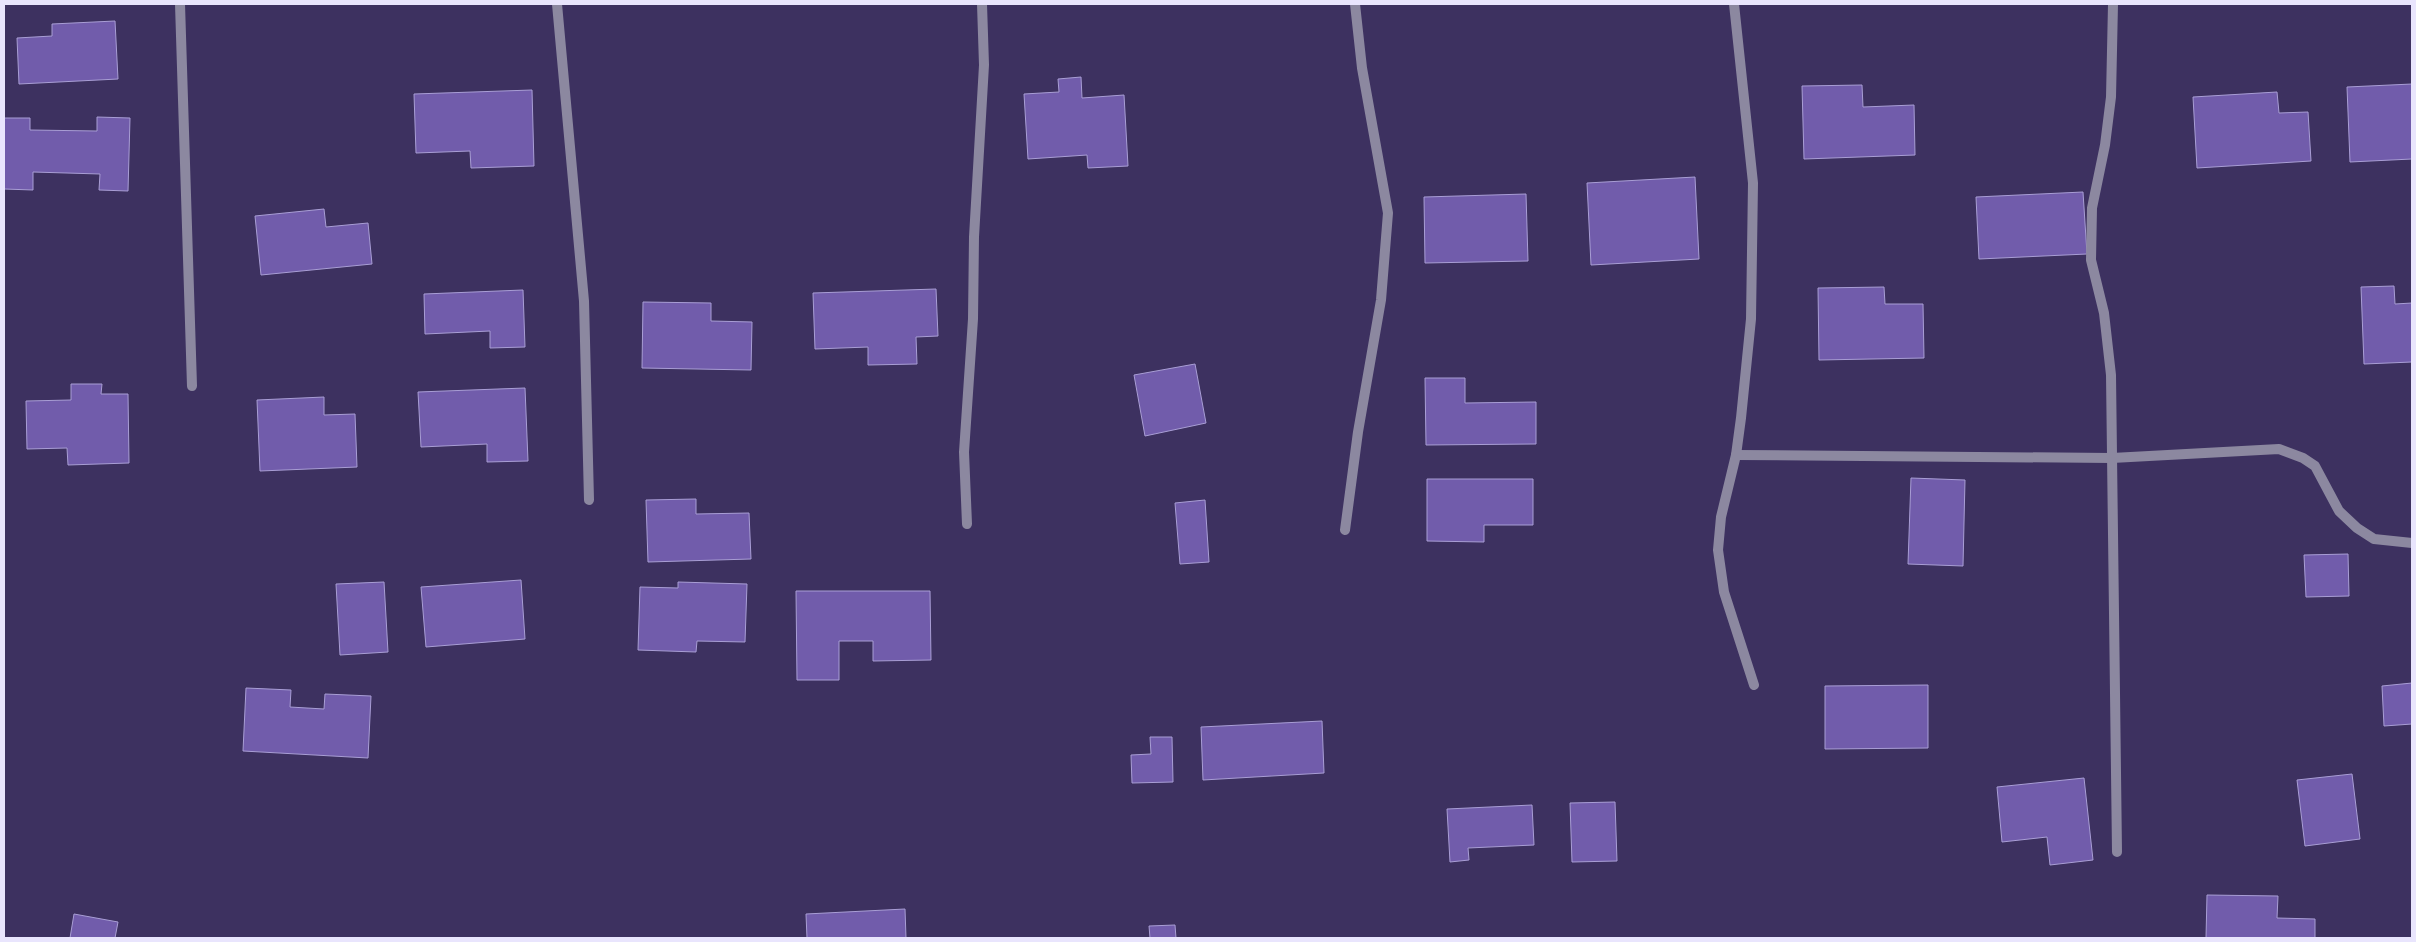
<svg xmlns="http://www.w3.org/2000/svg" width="2416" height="942" font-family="'Noto Sans',sans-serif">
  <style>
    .building { fill: #715cab; stroke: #a99ed5 }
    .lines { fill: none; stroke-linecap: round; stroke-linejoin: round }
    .street { stroke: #8c88a0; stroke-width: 10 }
  </style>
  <rect width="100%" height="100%" fill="#3d3160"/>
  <g class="building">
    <polygon points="115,21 118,79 19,84 17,38 52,36 52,24"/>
    <polygon points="1081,77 1082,98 1124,95 1128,166 1088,168 1087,155 1028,159 1024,94 1059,92 1058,79"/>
    <polygon points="2412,84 2412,159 2350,162 2347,87"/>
    <polygon points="1862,85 1863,107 1914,105 1915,155 1804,159 1802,86"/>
    <polygon points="532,90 534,166 471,168 470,151 416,153 414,94"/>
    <polygon points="2277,92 2279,113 2308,112 2311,161 2197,168 2193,97"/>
    <polygon points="97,117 130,118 128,191 99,190 100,174 33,172 33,190 4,189 4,118 30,118 30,130 97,131"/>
    <polygon points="1695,177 1699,259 1591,265 1587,183"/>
    <polygon points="2083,192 2087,254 1979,259 1976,197"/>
    <polygon points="1526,194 1528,261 1425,263 1424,197"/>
    <polygon points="324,209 326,227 368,223 372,264 261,275 255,216"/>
    <polygon points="2394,286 2395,304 2412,303 2412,362 2364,364 2361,287"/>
    <polygon points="1884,287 1885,304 1923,304 1924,358 1819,360 1818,288"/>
    <polygon points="936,289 938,336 916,337 917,364 868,365 868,347 815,349 813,293"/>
    <polygon points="523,290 525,347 490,348 490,331 425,334 424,294"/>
    <polygon points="643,302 711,303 711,321 752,322 751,370 642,368"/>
    <polygon points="1195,364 1206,423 1145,436 1134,375"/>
    <polygon points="1425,378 1465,378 1465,403 1536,402 1536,444 1426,445"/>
    <polygon points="71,384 102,384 101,394 128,394 129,463 68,465 67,448 27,449 26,401 71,400"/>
    <polygon points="525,388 528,461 487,462 487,444 421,447 418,392"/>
    <polygon points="324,397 324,415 355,414 357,467 260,471 257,400"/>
    <polygon points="1911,478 1965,480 1963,566 1908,564"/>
    <polygon points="1427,479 1533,479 1533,525 1484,525 1484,542 1427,541"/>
    <polygon points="696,499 696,514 749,513 751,559 648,562 646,500"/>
    <polygon points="1205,500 1209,562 1180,564 1175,503"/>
    <polygon points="2348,554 2349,596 2306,597 2304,555"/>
    <polygon points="521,580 525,639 426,647 421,587"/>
    <polygon points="384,582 388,652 340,655 336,584"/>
    <polygon points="678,582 747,584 745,642 697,641 696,652 638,650 640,587 678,588"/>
    <polygon points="796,591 930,591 931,660 873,661 873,641 839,641 839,680 797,680"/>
    <polygon points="2412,683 2412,724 2384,726 2382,686"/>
    <polygon points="1928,685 1928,748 1825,749 1825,686"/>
    <polygon points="246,688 291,690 290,707 324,709 325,694 371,696 368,758 243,751"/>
    <polygon points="1322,721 1324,773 1203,780 1201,727"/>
    <polygon points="1150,737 1172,737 1173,782 1132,783 1131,755 1151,754"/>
    <polygon points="2352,774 2360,839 2305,846 2297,780"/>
    <polygon points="2084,778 2093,860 2050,865 2047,837 2002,842 1997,787"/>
    <polygon points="1615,802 1617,861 1572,862 1570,803"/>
    <polygon points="1532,805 1534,845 1468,848 1469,860 1450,862 1447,809"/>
    <polygon points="2207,895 2278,896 2277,918 2315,919 2315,938 2206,938"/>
    <polygon points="905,909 906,938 807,938 806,914"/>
    <polygon points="74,914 118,922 115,938 70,938"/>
    <polygon points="1175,925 1176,938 1150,938 1149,926"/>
  </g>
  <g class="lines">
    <g class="street">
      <polyline points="180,4 192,386"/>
      <polyline points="557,4 584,301 589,500"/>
      <polyline points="1734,4 1753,183 1751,319 1741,418 1736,455 1721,517 1718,550 1724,592 1754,685"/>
      <polyline points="2113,4 2111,97 2105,145 2092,208 2091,260 2104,313 2111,375 2117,852"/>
      <polyline points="1736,455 2112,458 2279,449 2303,458 2315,466 2339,511 2357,528 2374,539 2412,543"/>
      <polyline points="967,524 964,452 973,319 974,237 984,65 982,4"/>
      <polyline points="1345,530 1358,432 1381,300 1388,213 1362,68 1355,4"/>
    </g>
  </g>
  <rect width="2416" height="942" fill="none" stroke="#e9e5fd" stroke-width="10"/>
</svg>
